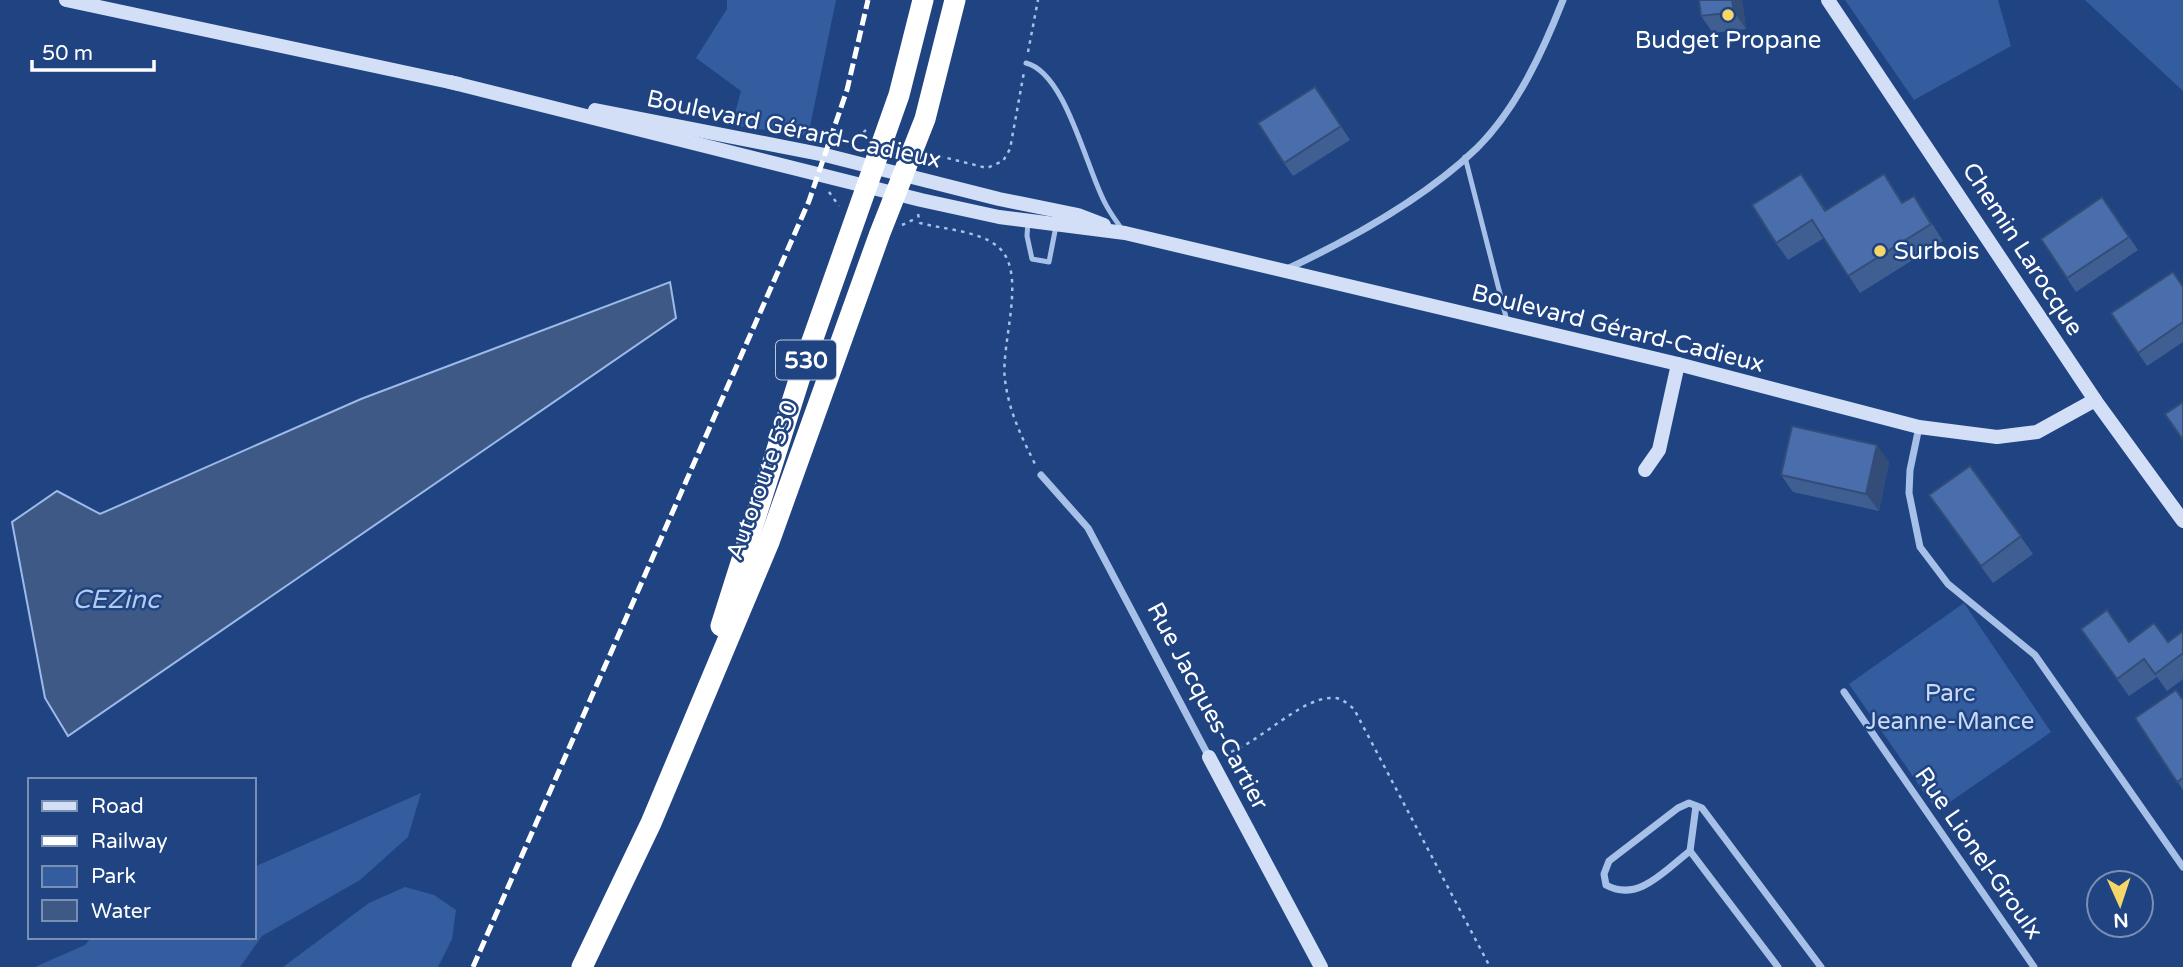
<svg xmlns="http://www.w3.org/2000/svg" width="2183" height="967" font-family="'Varela Round',sans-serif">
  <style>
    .green { fill: #345da0 }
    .water { fill: #3f5986; stroke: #9bbaea; stroke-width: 2 }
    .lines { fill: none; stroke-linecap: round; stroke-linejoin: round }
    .path { stroke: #a7c0e8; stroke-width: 2.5; stroke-dasharray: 3.5 5; stroke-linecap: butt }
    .lane { stroke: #a7c0e8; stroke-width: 5 }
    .street { stroke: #a7c0e8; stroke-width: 7 }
    .secondary { stroke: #d2dff7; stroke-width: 14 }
    .highway { stroke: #fff; stroke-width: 21 }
    .rail { stroke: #fff; stroke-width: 5; stroke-dasharray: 12 5; stroke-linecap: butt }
    .wall { fill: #3f5f93 }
    .shaded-wall { fill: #334d78 }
    .building { fill: #496eab; stroke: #334d78; stroke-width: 2 }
    .poi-dot { fill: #f5d668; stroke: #204482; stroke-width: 2.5 }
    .labels { text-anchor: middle; stroke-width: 5; stroke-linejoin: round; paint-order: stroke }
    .shield { fill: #204482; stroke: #bcc7da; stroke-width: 2 }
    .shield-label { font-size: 23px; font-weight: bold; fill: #fff }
    .poi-label { font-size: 24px; fill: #fff; stroke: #204482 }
    .street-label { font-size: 24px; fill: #fff; stroke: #204482 }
    .park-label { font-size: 24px; fill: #cbdbf6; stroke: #204482 }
    .water-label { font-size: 26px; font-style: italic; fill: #b2caf0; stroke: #204482 }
  </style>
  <rect width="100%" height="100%" fill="#204482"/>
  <g class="green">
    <polygon points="727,0 836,0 808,136 732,125 741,91 696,58 727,9"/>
    <polygon points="1845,0 1998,0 2011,46 1914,100"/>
    <polygon points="2085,0 2183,0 2183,91"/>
    <polygon points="1964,603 2051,732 1937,811 1849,684"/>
    <polygon points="421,793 408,837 360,880 262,936 240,967 35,967 85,945 92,937 254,937 254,867"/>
    <polygon points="405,887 434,895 456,910 452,939 438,967 283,967 369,903"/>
  </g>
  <polygon class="water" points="670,282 676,318 68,736 45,698 12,522 57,491 100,514 361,399"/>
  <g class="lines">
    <g class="path">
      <polyline points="1028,52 1038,0"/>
      <polyline points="851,144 866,130"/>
      <polyline points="931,154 987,168 1003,161 1010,149 1024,72"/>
      <polyline points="829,192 839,206"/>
      <path d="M918 214 920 223C942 229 979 231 997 246 1029 271 1000 343 1005 380 1009 412 1022 438 1036 466"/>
      <polyline points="902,225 917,218"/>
      <path d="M1223 754C1257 748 1306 689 1340 699 1345 701 1350 706 1354 709L1490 967"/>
    </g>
    <g class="lane">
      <path d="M1026 63C1066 73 1086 168 1105 203 1110 213 1117 222 1123 231"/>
      <polyline points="1465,157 1507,321"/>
      <polyline points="1028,221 1027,236 1032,259 1049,262 1056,226"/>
    </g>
    <g class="street">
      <path d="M1287 269C1353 238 1424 199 1477 148 1517 108 1543 51 1563 0"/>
      <polyline points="1919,427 1910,470 1909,493 1920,547 1948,584 2035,655 2183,867"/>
      <polyline points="1041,475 1088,528 1209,757"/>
      <polyline points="1844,692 2034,967"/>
      <polyline points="1690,851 1696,806"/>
      <path d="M1778 967 1690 851C1665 870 1638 903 1606 885L1604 874 1609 861 1678 808 1689 803 1702 808 1821 967"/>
    </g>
    <g class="secondary">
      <polyline points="66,0 459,84"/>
      <polyline points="1828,0 2095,400 2183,521"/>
      <polyline points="450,82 921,200 999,217 1125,233 1678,364 1919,427 1997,437 2037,432 2095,400"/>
      <polyline points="595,110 825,155 999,199 1078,215 1104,225"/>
      <polyline points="1645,470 1659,450 1678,364"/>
      <polyline points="1209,757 1321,967"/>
    </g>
    <g class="highway">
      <polyline points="721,626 805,361 899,95 923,0"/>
      <polyline points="582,967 651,823 769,542 880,233 925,119 955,0"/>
    </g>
    <polyline class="rail" points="473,967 809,201 847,90 868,0"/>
  </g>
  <g class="wall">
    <polygon points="1742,0 1746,29 1713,33 1701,16"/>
    <polygon points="1315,87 1350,140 1293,176 1284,163"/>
    <polygon points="1801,174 1826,210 1884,174 1903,203 1926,214 1943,241 1860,293 1824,238 1788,260 1776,243"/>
    <polygon points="2102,197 2138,250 2076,292 2041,239"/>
    <polygon points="2183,286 2183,342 2147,366 2111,313"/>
    <polygon points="1889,462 1879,511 1793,492 1781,475"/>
    <polygon points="1970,466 2033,554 1993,583 1929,495"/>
    <polygon points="2081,629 2129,642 2168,642 2183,631 2183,679 2167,691 2157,677 2129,696"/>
    <polygon points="2183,700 2183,790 2135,718"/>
  </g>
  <g class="shaded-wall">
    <polygon points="1732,0 1742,0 1746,29 1734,12"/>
    <polygon points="1877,445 1889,462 1879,511 1866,494"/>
  </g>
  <g class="building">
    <polygon points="1699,0 1732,0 1734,12 1701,16"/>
    <polygon points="1315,87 1341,126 1284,163 1258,123"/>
    <polygon points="1801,174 1825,211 1884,174 1902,203 1914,196 1931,224 1848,276 1812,220 1776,243 1752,205"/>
    <polygon points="2102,197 2129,237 2067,278 2041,239"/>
    <polygon points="2173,272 2183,287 2183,322 2138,353 2111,313"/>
    <polygon points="2183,402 2183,440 2165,414"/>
    <polygon points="1792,426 1877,445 1866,494 1781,475"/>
    <polygon points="1970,466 2021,536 1981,566 1929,495"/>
    <polygon points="2107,610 2129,642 2154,623 2168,642 2183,631 2183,653 2155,674 2144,659 2117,679 2081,629"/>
    <polygon points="2176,690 2183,700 2183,778 2177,782 2135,718"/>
  </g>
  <g class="poi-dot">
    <circle cx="1728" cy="15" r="7"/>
    <circle cx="1880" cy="251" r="7"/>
  </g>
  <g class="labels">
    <rect class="shield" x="776" y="340.5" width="60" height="39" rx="5"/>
    <g class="shield-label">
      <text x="806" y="368">530</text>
    </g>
    <g class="poi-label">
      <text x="1728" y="48">Budget Propane</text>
      <text x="1894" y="259" text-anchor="start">Surbois</text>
    </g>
    <g class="street-label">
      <text transform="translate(794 129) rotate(12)" y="8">Boulevard Gérard-Cadieux</text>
      <text transform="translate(2023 249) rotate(57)" y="8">Chemin Larocque</text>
      <text transform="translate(1618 328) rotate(14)" y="8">Boulevard Gérard-Cadieux</text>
      <text transform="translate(762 480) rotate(-70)" y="8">Autoroute 530</text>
      <text transform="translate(1208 706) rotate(62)" y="8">Rue Jacques-Cartier</text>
      <text transform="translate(1979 853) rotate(55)" y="8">Rue Lionel-Groulx</text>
    </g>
    <g class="park-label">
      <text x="1950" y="701">Parc<tspan x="1950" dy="28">Jeanne-Mance</tspan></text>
    </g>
    <g class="water-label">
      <text x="116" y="608">CEZinc</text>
    </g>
  </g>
  <rect x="28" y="778" width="228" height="161" fill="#204482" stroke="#798fb4" stroke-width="2"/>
  <rect x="42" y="801" width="35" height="10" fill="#d2dff7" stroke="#798fb4" stroke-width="2"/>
  <text x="91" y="813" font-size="21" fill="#ffffff">Road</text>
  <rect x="42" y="836" width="35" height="10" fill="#ffffff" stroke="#798fb4" stroke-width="2"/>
  <text x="91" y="848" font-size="21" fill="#ffffff">Railway</text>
  <rect x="42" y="866" width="35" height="21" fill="#345da0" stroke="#798fb4" stroke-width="2"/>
  <text x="91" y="883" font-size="21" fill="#ffffff">Park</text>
  <rect x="42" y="900" width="35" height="21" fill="#3f5986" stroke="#798fb4" stroke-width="2"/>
  <text x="91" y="918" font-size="21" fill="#ffffff">Water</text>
  <g transform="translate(2120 904) rotate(177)"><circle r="33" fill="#204482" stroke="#798fb4" stroke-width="2"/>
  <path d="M0-5L12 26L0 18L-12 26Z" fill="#f5d668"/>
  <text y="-10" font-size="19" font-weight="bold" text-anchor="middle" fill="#ffffff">N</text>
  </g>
  <path d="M32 60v10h122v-10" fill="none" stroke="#ffffff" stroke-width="3.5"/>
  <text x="42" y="60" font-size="21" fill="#ffffff" stroke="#204482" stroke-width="5" paint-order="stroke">50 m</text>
</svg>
